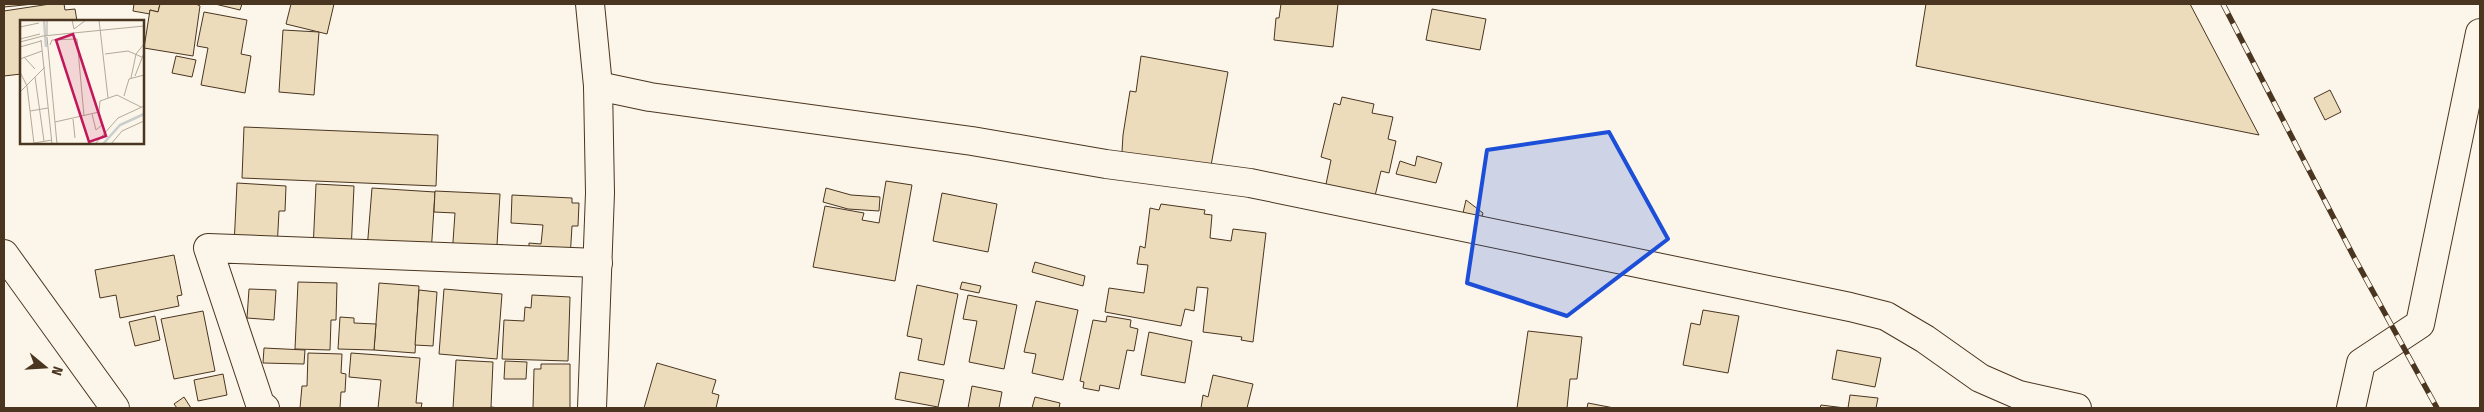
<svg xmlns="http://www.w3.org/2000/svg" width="2484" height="412" font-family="'Fira Sans Condensed',sans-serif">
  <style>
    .building { fill: #ecdcbc; stroke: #4a3520 }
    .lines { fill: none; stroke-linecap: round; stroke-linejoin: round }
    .street-casing { stroke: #4a3520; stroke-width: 30 }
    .street { stroke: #fbf6e9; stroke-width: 28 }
    .rail-casing { stroke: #4a3520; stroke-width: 5.5 }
    .rail { stroke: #fbf6e9; stroke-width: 4; stroke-dasharray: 11; stroke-linecap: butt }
    .marked { fill: #1d4ed8; fill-opacity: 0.2; stroke: #1d4ed8; stroke-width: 4; stroke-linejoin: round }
    .inset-river { fill: none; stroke: #c9cecd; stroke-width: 2.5 }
    .inset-road { fill: none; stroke: #b4a999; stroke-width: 1 }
    .view { fill: #c2185b; fill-opacity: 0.15; stroke: #c2185b; stroke-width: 2.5 }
    .inset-edge { fill: none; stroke: #4a3520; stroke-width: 2.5 }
  </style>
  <rect width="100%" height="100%" fill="#fbf6e9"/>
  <g class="building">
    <polygon points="4,4 34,4 4,7"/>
    <polygon points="50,4 64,4 65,10 75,9 77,21 21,21 21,74 4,76 4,11"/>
    <polygon points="134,4 160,4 158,12 150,10 150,14 133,11"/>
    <polygon points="160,4 196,4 200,6 193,56 144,48 150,10 158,12"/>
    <polygon points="215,4 242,4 240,10"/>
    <polygon points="291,4 334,4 327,34 286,24"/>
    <polygon points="1281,4 1338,4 1333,47 1274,40 1276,18 1279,18"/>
    <polygon points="1926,4 2190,4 2259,135 1916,66"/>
    <polygon points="1432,9 1486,19 1480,50 1426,40"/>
    <polygon points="204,12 247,20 241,54 251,56 245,93 201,85 208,48 197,46"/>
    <polygon points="283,30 319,32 314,95 279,92"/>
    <polygon points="176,56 196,60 192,77 172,73"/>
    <polygon points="1141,56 1228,72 1208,182 1121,169 1123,135 1130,91 1136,92"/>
    <polygon points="2330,90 2341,112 2325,120 2314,98"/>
    <polygon points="1342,97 1374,104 1372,113 1393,117 1388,139 1396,141 1389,173 1381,171 1374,200 1325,189 1331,160 1321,157 1334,103 1340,105"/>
    <polygon points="244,127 438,135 436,186 242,178"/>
    <polygon points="1417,156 1442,163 1436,183 1396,174 1400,161 1415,166"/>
    <polygon points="886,181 912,185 895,281 813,267 825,206 864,213 862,220 879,223"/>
    <polygon points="237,183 286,186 285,211 279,211 277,249 234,246"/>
    <polygon points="316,184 354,186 351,252 313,250"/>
    <polygon points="372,188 435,192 431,254 367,250"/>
    <polygon points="826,188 851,195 880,197 879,211 848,209 823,202"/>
    <polygon points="435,191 500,194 497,245 503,245 502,259 452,256 455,213 434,212"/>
    <polygon points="942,193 997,204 988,252 933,241"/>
    <polygon points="512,195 572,198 572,203 579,203 578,226 572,226 570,259 529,256 529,243 541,244 543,225 511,223"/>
    <polygon points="1466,200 1483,213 1478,230 1460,226"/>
    <polygon points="1161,204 1205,210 1204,214 1212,215 1210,238 1231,241 1233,229 1266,233 1253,342 1241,340 1242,337 1203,332 1208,288 1197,287 1194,311 1185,309 1181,326 1105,312 1109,288 1144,293 1148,265 1137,264 1140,246 1145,248 1150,208 1159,210"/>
    <polygon points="174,255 182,295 177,296 179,306 120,318 116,295 100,298 95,270"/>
    <polygon points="1035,262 1085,276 1083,286 1032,272"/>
    <polygon points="298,282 337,283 336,320 331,320 330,350 295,349"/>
    <polygon points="962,282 981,286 979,293 960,289"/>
    <polygon points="379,283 419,286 415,353 374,350"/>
    <polygon points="917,285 958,294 944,365 918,360 922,339 907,336"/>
    <polygon points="249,289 276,290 274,320 247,318"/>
    <polygon points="444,289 502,294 497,359 439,354"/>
    <polygon points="419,290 437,292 433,346 415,345"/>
    <polygon points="532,295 570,297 568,361 502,359 504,320 524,321 525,307 531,308"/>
    <polygon points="968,295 1017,305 1004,369 969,362 977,321 963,319"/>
    <polygon points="1036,301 1078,310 1063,380 1032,373 1036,354 1024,352"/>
    <polygon points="1703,310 1739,316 1728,373 1683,365 1691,323 1700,325"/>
    <polygon points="203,311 215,371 174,379 161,319"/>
    <polygon points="155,316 160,340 135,346 129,322"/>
    <polygon points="1107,316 1131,320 1130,327 1138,329 1134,351 1127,350 1119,389 1100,385 1099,391 1083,388 1084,382 1080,381 1093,320 1106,322"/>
    <polygon points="340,317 354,318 354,323 376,324 374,350 338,349"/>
    <polygon points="1528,331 1582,337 1577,379 1570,379 1567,408 1517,408"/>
    <polygon points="1149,332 1192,341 1185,383 1141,375"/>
    <polygon points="264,348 305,350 304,364 263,363"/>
    <polygon points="1837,350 1881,358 1875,387 1832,379"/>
    <polygon points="308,353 342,354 341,373 346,374 345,392 341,392 340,408 300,408 302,386 307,386"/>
    <polygon points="351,353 420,358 416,403 422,403 421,408 378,408 381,380 349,377"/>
    <polygon points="456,360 493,362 491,407 499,408 453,408"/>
    <polygon points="505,361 527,362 526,379 504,379"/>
    <polygon points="657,363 716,380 712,393 719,395 716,408 644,408"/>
    <polygon points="541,364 570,364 570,408 533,408 534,369 541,369"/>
    <polygon points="900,372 944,380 938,407 895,399"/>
    <polygon points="223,374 227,395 198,401 194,380"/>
    <polygon points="1213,375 1253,384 1247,408 1201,408 1203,395 1208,397"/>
    <polygon points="972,386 1002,392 999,408 968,408"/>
    <polygon points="1850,395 1878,398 1876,408 1848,408"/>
    <polygon points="184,397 191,408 177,408 174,404"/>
    <polygon points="1035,397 1060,403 1059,408 1032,408"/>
    <polygon points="1588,403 1614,408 1587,408"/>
    <polygon points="1821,405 1845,408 1820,408"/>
  </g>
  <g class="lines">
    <g class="street-casing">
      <g id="street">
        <polyline points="590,4 598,86 600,193 592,408"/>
        <polyline points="598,86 650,97 972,141 1106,164 1250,183 1850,307 1886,316 1925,339 1980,378 2019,395 2077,408"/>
        <polyline points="4,254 115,408"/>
        <polyline points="265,408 260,404 208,248 598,263"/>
        <polyline points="2351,408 2361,363 2420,324 2480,33"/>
      </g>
    </g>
    <use href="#street" class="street"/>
    <g class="rail-casing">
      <polyline id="rail" points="2223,4 2355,259 2437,408"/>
    </g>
    <use href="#rail" class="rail"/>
  </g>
  <path class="marked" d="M1609 132 1668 239 1567 316 1467 283 1487 150Z"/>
  <g transform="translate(20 20)">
    <rect width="124" height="124" fill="#fbf6e9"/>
    <path class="inset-river" d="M24 0 26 27M83 124 100 105 124 94"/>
    <path class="inset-road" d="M27 0V16M52 0 54 9 66 0M79 0 88 78M0 7 19 3M27 17 37 124M0 19 20 14M21 20 32 124M0 22 23 16 124 6M30 25 32 20 57 19 64 96M0 27 21 21M85 34 108 31 124 38M4 37 15 49M0 39 22 31M0 52 7 66 14 124M115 56 124 33M15 57 24 121M111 58 116 34 124 24M0 72 25 47M104 76 109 59 124 55M10 91 28 88M72 94 76 110 82 105 79 92M53 99 55 118M35 102 79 92 80 81 97 75 121 87M14 123 32 120M75 124 98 98 124 86M91 124 102 111 124 101"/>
    <path class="view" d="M53 14 86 116 69 122 36 20Z"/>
    <rect width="124" height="124" class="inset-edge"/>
  </g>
  <rect width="2484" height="412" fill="none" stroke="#4a3520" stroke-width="10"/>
  <g transform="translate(45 367) rotate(108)" stroke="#fbf6e9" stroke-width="4" paint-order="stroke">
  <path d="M0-4L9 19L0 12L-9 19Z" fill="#4a3520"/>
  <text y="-8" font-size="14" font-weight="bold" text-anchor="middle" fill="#4a3520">N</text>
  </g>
</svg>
